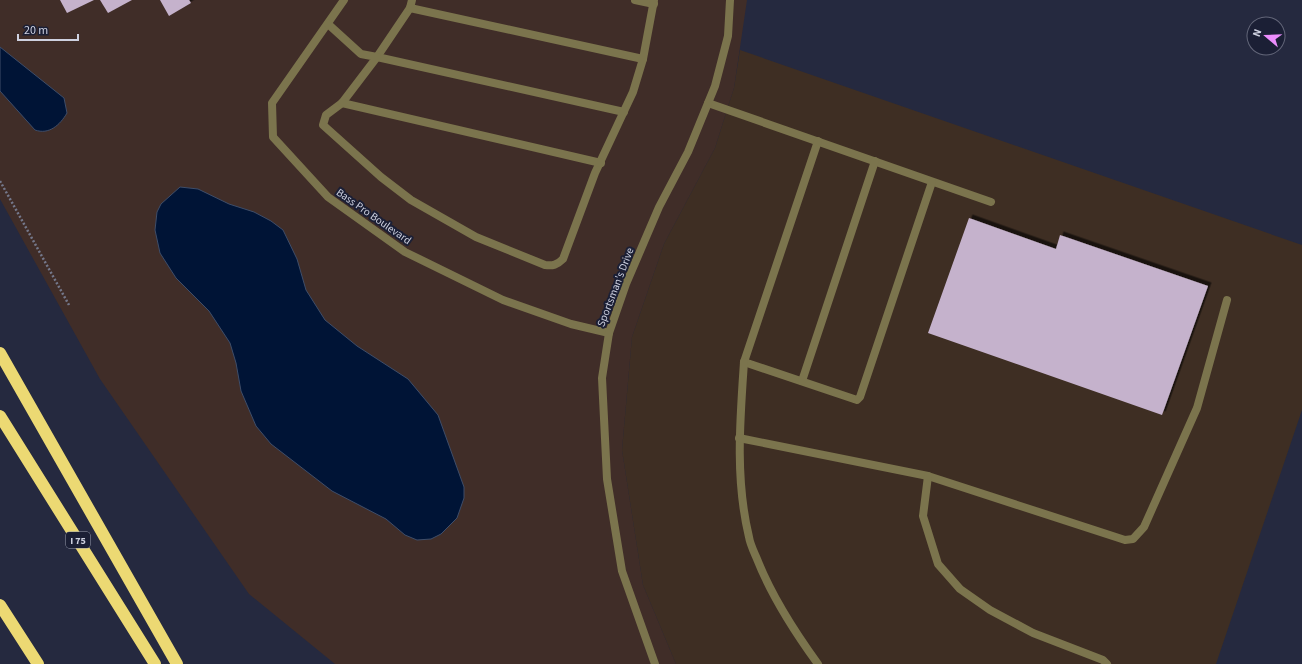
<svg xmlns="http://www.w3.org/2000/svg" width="1302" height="664" font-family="'Source Sans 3',sans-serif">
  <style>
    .commercial { fill: #402d28 }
    .industrial { fill: #3e2e23 }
    .water { fill: #001436; stroke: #3e4d69 }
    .building { fill: #c5b2cc; filter: url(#shadow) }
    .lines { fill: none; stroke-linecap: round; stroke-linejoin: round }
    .path { stroke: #74788b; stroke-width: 2.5; stroke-dasharray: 2 2; stroke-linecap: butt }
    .lane { stroke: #7b744d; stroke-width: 8 }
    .street { stroke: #7b744d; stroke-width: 8 }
    .highway { stroke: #ecd973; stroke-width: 12 }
    .labels { text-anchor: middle; stroke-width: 4; stroke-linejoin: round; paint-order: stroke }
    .shield { fill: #1b1f35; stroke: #989cad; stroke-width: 1 }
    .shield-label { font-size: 10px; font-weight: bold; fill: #ced1e0 }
    .street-label { font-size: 11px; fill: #ced1e0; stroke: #1b1f35 }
  </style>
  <defs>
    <filter id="shadow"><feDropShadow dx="3.5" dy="-3.5" stdDeviation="0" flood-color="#0009"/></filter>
  </defs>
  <rect width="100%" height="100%" fill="#25293f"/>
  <polygon class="commercial" points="0,0 747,0 734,88 715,148 664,244 632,337 622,450 643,585 676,664 335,664 249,594 100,379 0,199"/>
  <polygon class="industrial" points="740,50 1302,245 1302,410 1216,664 676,664 643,585 622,450 632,337 664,244 715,148 734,88"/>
  <g class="water">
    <path d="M0 47 64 98 67 113C60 125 49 135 35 130L0 91Z"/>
    <polygon points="180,187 198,189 229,204 254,212 271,221 283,230 297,259 306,290 325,320 357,346 408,379 438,415 460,476 464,487 464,498 457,518 441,534 431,539 417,540 405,535 386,519 332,491 271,444 256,426 241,391 236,363 230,343 209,311 176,278 160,253 155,230 157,212 161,204"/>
  </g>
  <g class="building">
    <polygon points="60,0 94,0 67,13"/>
    <polygon points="100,0 132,0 108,13"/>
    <polygon points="160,0 189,0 191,3 169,16"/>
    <polygon points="969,218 1056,249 1060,235 1208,286 1162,415 928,333"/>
  </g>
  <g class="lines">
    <polyline class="path" points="0,181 69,305"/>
    <g class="lane">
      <polyline points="344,0 272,103 273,137 328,197 405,252 503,300 571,324 609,333"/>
      <polyline points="412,0 410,8 377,57 624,112"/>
      <polyline points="635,0 654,4"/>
      <polyline points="410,8 643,59"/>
      <path d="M328 24 361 54 377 57 342 103 326 115 323 125 381 177 411 200 476 237 545 265C553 266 557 265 563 259L595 173 633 92 643 59 654 0"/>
      <polyline points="342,103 601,163"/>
      <polyline points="708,103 991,202"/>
      <polyline points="818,141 744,362 857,400 860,397 932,182"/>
      <path d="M744 362C740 420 735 479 749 537 750 544 754 552 757 559 772 597 794 631 818 664"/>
      <polyline points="802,381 875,161"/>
      <polyline points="739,438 928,476 1125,540 1133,539 1144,527 1197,408 1227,300"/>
      <polyline points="928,476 923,516 938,564 960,589 990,610 1033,633 1103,660 1107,664"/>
    </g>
    <polyline class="street" points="655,664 622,571 607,479 602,378 609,333 626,284 659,207 688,152 715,86 728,36 730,0"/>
    <g class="highway">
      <polyline points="0,353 177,664"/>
      <polyline points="0,416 155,664"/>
      <polyline points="0,605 38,664"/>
    </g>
  </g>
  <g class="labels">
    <rect class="shield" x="66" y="532" width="24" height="16" rx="3"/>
    <g class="shield-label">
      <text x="78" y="544">I 75</text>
    </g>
    <g class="street-label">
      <text transform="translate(374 216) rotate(35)" y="4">Bass Pro Boulevard</text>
      <text transform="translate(615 287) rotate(-69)" y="4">Sportsman's Drive</text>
    </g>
  </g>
  <g transform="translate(1266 36) rotate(289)"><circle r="19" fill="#1b1f35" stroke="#636679"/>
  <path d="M0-3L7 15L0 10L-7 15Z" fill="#eb8dfc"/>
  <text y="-6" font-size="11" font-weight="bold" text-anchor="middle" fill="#ced1e0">N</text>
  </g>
  <path d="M18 34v6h60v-6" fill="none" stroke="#ced1e0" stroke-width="2"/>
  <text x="24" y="34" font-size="12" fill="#ced1e0" stroke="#1b1f35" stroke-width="3" paint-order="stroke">20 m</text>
</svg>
